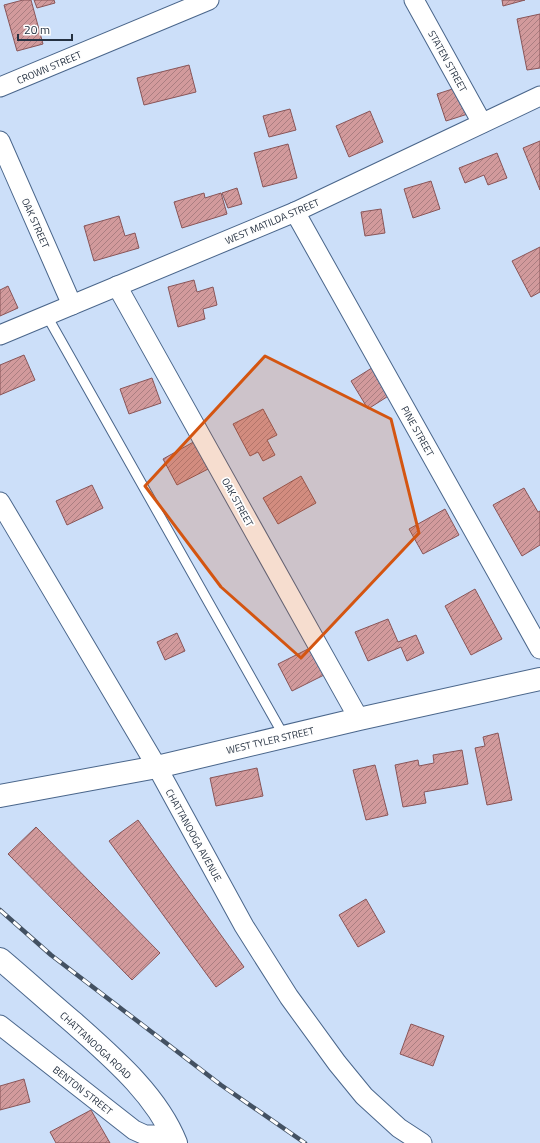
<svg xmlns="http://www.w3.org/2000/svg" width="540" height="1143" font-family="'Titillium Web',sans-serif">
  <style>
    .building { fill: url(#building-hatch); stroke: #885558 }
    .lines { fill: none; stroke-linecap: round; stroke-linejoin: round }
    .lane-casing { stroke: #4a668b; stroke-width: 11 }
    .street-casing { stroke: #4a668b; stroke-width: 21 }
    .secondary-casing { stroke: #4a668b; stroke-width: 24 }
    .lane { stroke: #fff; stroke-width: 9 }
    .street { stroke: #fff; stroke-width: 19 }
    .secondary { stroke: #fff; stroke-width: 22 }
    .rail-casing { stroke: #435162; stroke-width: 4.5 }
    .rail { stroke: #fefefe; stroke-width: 3; stroke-dasharray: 9; stroke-linecap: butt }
    .marked { fill: #d45511; fill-opacity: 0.2; stroke: #d45511; stroke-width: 3; stroke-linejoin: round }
    .labels { text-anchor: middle; stroke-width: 3.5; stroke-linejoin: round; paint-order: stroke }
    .street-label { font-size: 10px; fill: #253141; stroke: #fefefe }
  </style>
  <defs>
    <pattern id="building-hatch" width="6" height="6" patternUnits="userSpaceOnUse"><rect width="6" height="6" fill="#d29a9c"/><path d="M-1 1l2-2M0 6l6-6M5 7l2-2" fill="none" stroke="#aa7e81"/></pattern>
  </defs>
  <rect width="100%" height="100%" fill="#ccdff9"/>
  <g class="building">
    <polygon points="23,0 31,0 43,44 17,51 4,5"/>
    <polygon points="34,0 54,0 55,3 37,8"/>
    <polygon points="502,0 525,0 503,6"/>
    <polygon points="540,14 540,68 527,70 517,19"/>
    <polygon points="189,65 196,92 144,105 137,78"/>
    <polygon points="468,84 477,111 446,121 437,94"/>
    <polygon points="290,109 296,130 269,137 263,116"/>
    <polygon points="370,111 383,142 349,157 336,126"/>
    <polygon points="540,141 540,190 523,148"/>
    <polygon points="288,144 297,178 263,187 254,153"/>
    <polygon points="497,153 507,178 488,185 484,175 465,183 459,168"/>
    <polygon points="431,181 440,209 413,218 404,189"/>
    <polygon points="237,188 242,204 228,208 222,193"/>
    <polygon points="204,193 205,198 221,193 227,214 182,228 174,202"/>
    <polygon points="381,209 385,233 365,236 361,212"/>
    <polygon points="119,216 125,236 135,233 139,248 94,261 84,226"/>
    <polygon points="540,247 540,292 531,297 512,261"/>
    <polygon points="194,280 197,292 213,287 217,305 203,309 205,319 178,327 168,287"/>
    <polygon points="8,286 18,308 0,316 0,290"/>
    <polygon points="24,355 35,380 0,395 0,365"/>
    <polygon points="375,366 393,393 368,409 351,381"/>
    <polygon points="152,378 161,403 129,414 120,389"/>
    <polygon points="263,409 277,435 267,440 275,455 263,461 258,452 250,456 233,424"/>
    <polygon points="197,440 212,467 177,485 163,459"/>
    <polygon points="301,476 316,503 278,524 263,498"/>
    <polygon points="92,485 103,508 67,525 56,501"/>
    <polygon points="524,488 538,512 540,511 540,545 522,556 493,505"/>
    <polygon points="445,509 459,535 423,554 409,529"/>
    <polygon points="475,589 502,639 471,655 445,606"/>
    <polygon points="388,619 398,642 416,635 424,653 407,661 401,647 368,661 355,632"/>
    <polygon points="177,633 185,651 165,660 157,642"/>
    <polygon points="316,645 330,672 292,691 278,664"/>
    <polygon points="498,733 512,800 487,805 475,748 485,746 483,737"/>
    <polygon points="462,750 468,784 424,792 426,803 403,807 395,765 418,760 419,766 434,763 433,755"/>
    <polygon points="375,765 388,815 366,820 353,770"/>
    <polygon points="257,768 263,796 216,806 210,778"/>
    <polygon points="138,820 244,967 216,987 109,841"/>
    <polygon points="36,827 160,953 132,980 8,854"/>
    <polygon points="366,899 385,932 358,947 339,915"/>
    <polygon points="411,1024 444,1036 433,1066 400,1054"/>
    <polygon points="24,1079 30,1102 0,1110 0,1086"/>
    <polygon points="91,1110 110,1143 56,1143 50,1132"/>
  </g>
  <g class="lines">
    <g class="lane-casing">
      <polyline id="lane" points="47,316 284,736"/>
    </g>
    <g class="street-casing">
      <g id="street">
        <polyline points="414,0 482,123"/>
        <polyline points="0,87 209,0"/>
        <polyline points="0,141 72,305"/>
        <polyline points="295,212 540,649"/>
        <polyline points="117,286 359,719"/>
        <polyline points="0,335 295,212 540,96"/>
        <polyline points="0,502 157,767 244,926 289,997 337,1063 364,1096 399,1128 422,1143"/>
        <polyline points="0,1025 134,1130 145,1135 173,1135"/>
      </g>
    </g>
    <g class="secondary-casing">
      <g id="secondary">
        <polyline points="0,796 157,767 359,719 540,679"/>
        <path d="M0 959C25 980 49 1002 74 1023 112 1057 157 1095 176 1143"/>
      </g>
    </g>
    <use href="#lane" class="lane"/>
    <use href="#street" class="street"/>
    <use href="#secondary" class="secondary"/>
    <g class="rail-casing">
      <polyline id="rail" points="0,910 51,955 221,1085 305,1143"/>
    </g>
    <use href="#rail" class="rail"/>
  </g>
  <path class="marked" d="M265 356 391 419 419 533 301 658 221 587 145 486Z"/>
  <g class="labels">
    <g class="street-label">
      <text transform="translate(448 61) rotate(61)" y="4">STATEN STREET</text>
      <text transform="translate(49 67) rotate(-23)" y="4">CROWN STREET</text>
      <text transform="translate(272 221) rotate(-23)" y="4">WEST MATILDA STREET</text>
      <text transform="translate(36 223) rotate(66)" y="4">OAK STREET</text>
      <text transform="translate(418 431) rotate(61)" y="4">PINE STREET</text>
      <text transform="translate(238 502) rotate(61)" y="4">OAK STREET</text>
      <text transform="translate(270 740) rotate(-13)" y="4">WEST TYLER STREET</text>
      <text transform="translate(194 835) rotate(61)" y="4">CHATTANOOGA AVENUE</text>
      <text transform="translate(96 1045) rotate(43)" y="4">CHATTANOOGA ROAD</text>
      <text transform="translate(83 1090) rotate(38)" y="4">BENTON STREET</text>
    </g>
  </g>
  <path d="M18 34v6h54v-6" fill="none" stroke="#253141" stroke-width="2"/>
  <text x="24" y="34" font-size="12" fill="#253141" stroke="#fefefe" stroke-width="3" paint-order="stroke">20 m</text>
</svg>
